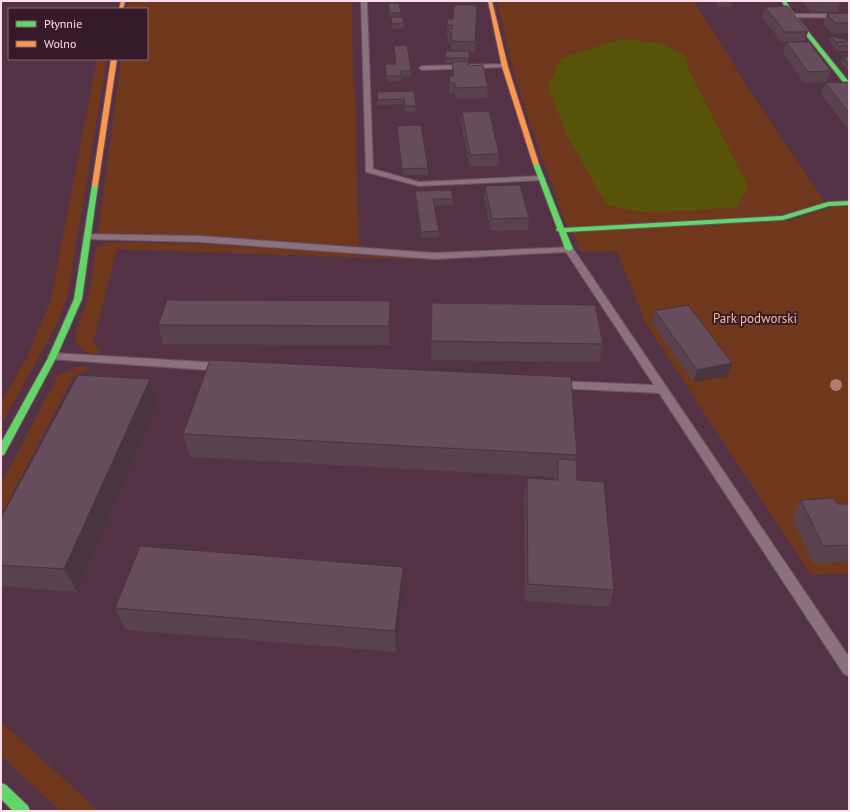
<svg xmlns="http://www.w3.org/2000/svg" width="850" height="812" font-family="'PT Sans',sans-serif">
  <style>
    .green { fill: #6f381c }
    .water { fill: #575309 }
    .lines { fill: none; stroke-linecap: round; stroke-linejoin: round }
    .lane-casing { stroke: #6d5161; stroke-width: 2 }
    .fast-casing { stroke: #6d5161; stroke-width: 2 }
    .slow-casing { stroke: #6d5161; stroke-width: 2 }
    .lane { fill: #8b707e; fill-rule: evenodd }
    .fast { fill: #63d668; fill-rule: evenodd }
    .slow { fill: #ff974d; fill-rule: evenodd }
    .tree { fill: #b07d73 }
    .wall { fill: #59414e }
    .shaded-wall { fill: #483540 }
    .building { fill: #674c5b; stroke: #483540 }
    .labels { text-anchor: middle; stroke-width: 4; stroke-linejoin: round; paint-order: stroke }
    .park-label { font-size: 13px; fill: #fcbb99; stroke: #371a29 }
  </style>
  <rect width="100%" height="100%" fill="#543245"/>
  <g class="green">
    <polygon points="128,1 354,1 352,4 353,68 356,115 357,190 359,246 201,235 98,233 121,59 147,59 147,9 127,9"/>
    <polygon points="497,1 694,1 749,89 825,202 779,215 567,227 529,121 512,66"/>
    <polygon points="97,59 107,59 67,298 54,329 1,425 1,403 27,357 51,299"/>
    <polygon points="849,206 849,574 811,575 646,324 617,251 581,252 573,232 789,221 833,207"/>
    <polygon points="108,242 198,244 436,260 117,249 93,342 101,353 90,354 75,343 77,329 88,298 96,248"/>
    <polygon points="77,367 94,367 74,376 1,515 1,484 58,375"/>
    <polygon points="1,722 99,811 60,811 1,756"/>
  </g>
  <polygon class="water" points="622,39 660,43 686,56 689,71 748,186 737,207 683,211 642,212 607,205 568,138 548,87 561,58"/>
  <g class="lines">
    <g class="lane-casing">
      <g id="lane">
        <polygon points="361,1 367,1 373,169 419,182 541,176 545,178 544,180 419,186 366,172"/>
        <polygon points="794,14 849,14 849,18 792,17 792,15"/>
        <polygon points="505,64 507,65 507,67 422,70 419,68 422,66"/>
        <polygon points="87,234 199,236 435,253 572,247 849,657 849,676 844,674 659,393 553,388 552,385 553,382 557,381 654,385 566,252 435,259 199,242 84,239 83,237"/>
        <polygon points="53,353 222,363 226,364 227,367 226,370 222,371 49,359 48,357 49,355"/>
      </g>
    </g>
    <g class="fast-casing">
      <g id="fast">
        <polygon points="782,1 786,1 790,9 849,82 849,88 847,87 786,10"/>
        <polygon points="536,162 539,164 564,228 782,216 828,202 849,201 849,205 829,206 783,220 566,232 573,249 569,251 565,249 559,232 556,230 557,228 533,164"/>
        <polygon points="95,183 98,185 82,299 56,358 4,455 1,456 1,443 48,358 74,299 92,185"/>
        <polygon points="1,783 6,785 28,806 30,811 13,811 1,799"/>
      </g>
    </g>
    <g class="slow-casing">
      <g id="slow">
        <polygon points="121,1 125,1 123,9 119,9"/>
        <polygon points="488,1 492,1 508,67 539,164 538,165 533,164 502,67"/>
        <polygon points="111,59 117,59 98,185 95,187 92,185"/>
      </g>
    </g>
    <use href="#lane" class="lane"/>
    <use href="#fast" class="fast"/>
    <use href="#slow" class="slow"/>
  </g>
  <circle class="tree" cx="836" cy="385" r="6"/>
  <g class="wall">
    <polygon points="715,1 732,1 732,2 731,7 719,7"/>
    <polygon points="802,1 841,1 837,12 811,12"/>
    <polygon points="388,3 401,13 401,17 404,23 404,28 393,29 391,19 390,19 388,8"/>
    <polygon points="477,5 475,52 469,52 469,66 488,87 487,98 455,99 455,94 449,94 449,76 452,76 452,63 446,63 445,57 445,51 451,51 451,43 448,43 448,36 447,36 447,25 453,19"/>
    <polygon points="765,7 808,32 805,42 831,71 827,82 804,83 783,53 786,43 782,43 762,17"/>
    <polygon points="849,13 849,33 832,34 823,24 827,14"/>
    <polygon points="830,36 849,45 849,51 837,51 834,48 835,47 834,47 829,41"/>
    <polygon points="394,46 411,71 411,76 401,77 401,81 387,82 385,64 396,64"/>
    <polygon points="843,57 849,57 849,72 841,63"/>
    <polygon points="849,82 849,130 821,94 825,83"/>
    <polygon points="414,91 416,112 405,112 404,104 378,105 377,92"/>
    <polygon points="462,112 499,154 498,166 470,167 461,123"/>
    <polygon points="397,126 428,168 428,175 403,175"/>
    <polygon points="849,139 849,147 847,144"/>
    <polygon points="485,186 529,218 528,230 491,231 484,198"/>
    <polygon points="415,191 453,199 453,205 434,206 439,231 439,237 421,238 415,198"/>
    <polygon points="390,301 391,319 389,345 163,344 158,325"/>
    <polygon points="432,303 603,344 599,362 431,360"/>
    <polygon points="655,311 732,363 728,376 693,382 652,323"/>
    <polygon points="210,360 577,455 576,460 577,480 614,590 609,607 525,601 524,496 527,478 554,480 554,477 190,457 183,434"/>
    <polygon points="158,403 77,592 1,586 1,518"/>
    <polygon points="801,500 837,504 849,504 849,557 846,562 813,564 792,518"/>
    <polygon points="403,567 404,589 396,652 126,630 115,608"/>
  </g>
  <g class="shaded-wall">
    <polygon points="390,301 391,319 389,345 389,326"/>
    <polygon points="732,363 728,376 693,382 697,370"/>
    <polygon points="150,379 158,403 77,592 64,569"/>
    <polygon points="403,567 404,589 396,652 395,631"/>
  </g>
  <g class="building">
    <rect x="720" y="1" width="12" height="1"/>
    <polygon points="814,1 841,1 814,2"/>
    <polygon points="388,3 399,3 401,13 390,13"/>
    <polygon points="454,5 477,5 475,42 451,41 452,32 448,32 449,29 452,29 453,25 447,25 448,19 453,19"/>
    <polygon points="787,6 808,32 785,32 765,7"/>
    <polygon points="849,13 849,23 835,23 827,14"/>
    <polygon points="391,17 402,17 404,23 392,24"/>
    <polygon points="830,36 845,39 849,43 849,45 839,46 836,43 846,42 836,42"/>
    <polygon points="786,42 809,42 831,71 808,72"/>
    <polygon points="407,45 411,71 401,71 401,76 386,76 385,64 396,64 394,46"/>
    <polygon points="445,51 469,51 470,58 446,58"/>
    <polygon points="843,57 849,57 849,65"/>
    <polygon points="468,61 469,66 483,65 488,87 455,88 455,83 450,83 449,76 454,76 452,62"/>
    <polygon points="849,82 849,113 825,83"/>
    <polygon points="414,91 416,106 405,106 404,99 378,100 377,92"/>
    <polygon points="489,111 499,154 470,155 462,112"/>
    <polygon points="421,125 428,168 402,169 397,126"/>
    <polygon points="520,185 529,218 492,219 485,186"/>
    <polygon points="451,190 453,199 433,199 439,231 421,232 415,191"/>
    <polygon points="167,300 390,301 389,326 158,325"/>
    <polygon points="432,303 595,305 603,344 431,341"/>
    <polygon points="688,305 732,363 697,370 655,311"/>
    <polygon points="210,360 571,377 577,455 183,434"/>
    <polygon points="78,375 150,379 64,569 1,565 1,518"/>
    <polygon points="558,459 576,460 577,480 604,482 614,590 528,584 527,478 558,480"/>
    <polygon points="834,498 837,504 849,504 849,545 823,546 801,500"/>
    <polygon points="140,546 403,567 395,631 115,608"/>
  </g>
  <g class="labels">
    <g class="park-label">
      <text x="755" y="323">Park podworski</text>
    </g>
  </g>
  <rect width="850" height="812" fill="none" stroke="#fdddeb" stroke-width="4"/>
  <rect x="8" y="8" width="140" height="52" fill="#371a29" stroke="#866877"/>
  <rect x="16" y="21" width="20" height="6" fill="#63d668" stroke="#866877"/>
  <text x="44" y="28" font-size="12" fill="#fdddeb">Płynnie</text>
  <rect x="16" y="41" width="20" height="6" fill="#ff974d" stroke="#866877"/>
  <text x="44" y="48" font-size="12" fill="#fdddeb">Wolno</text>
</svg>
